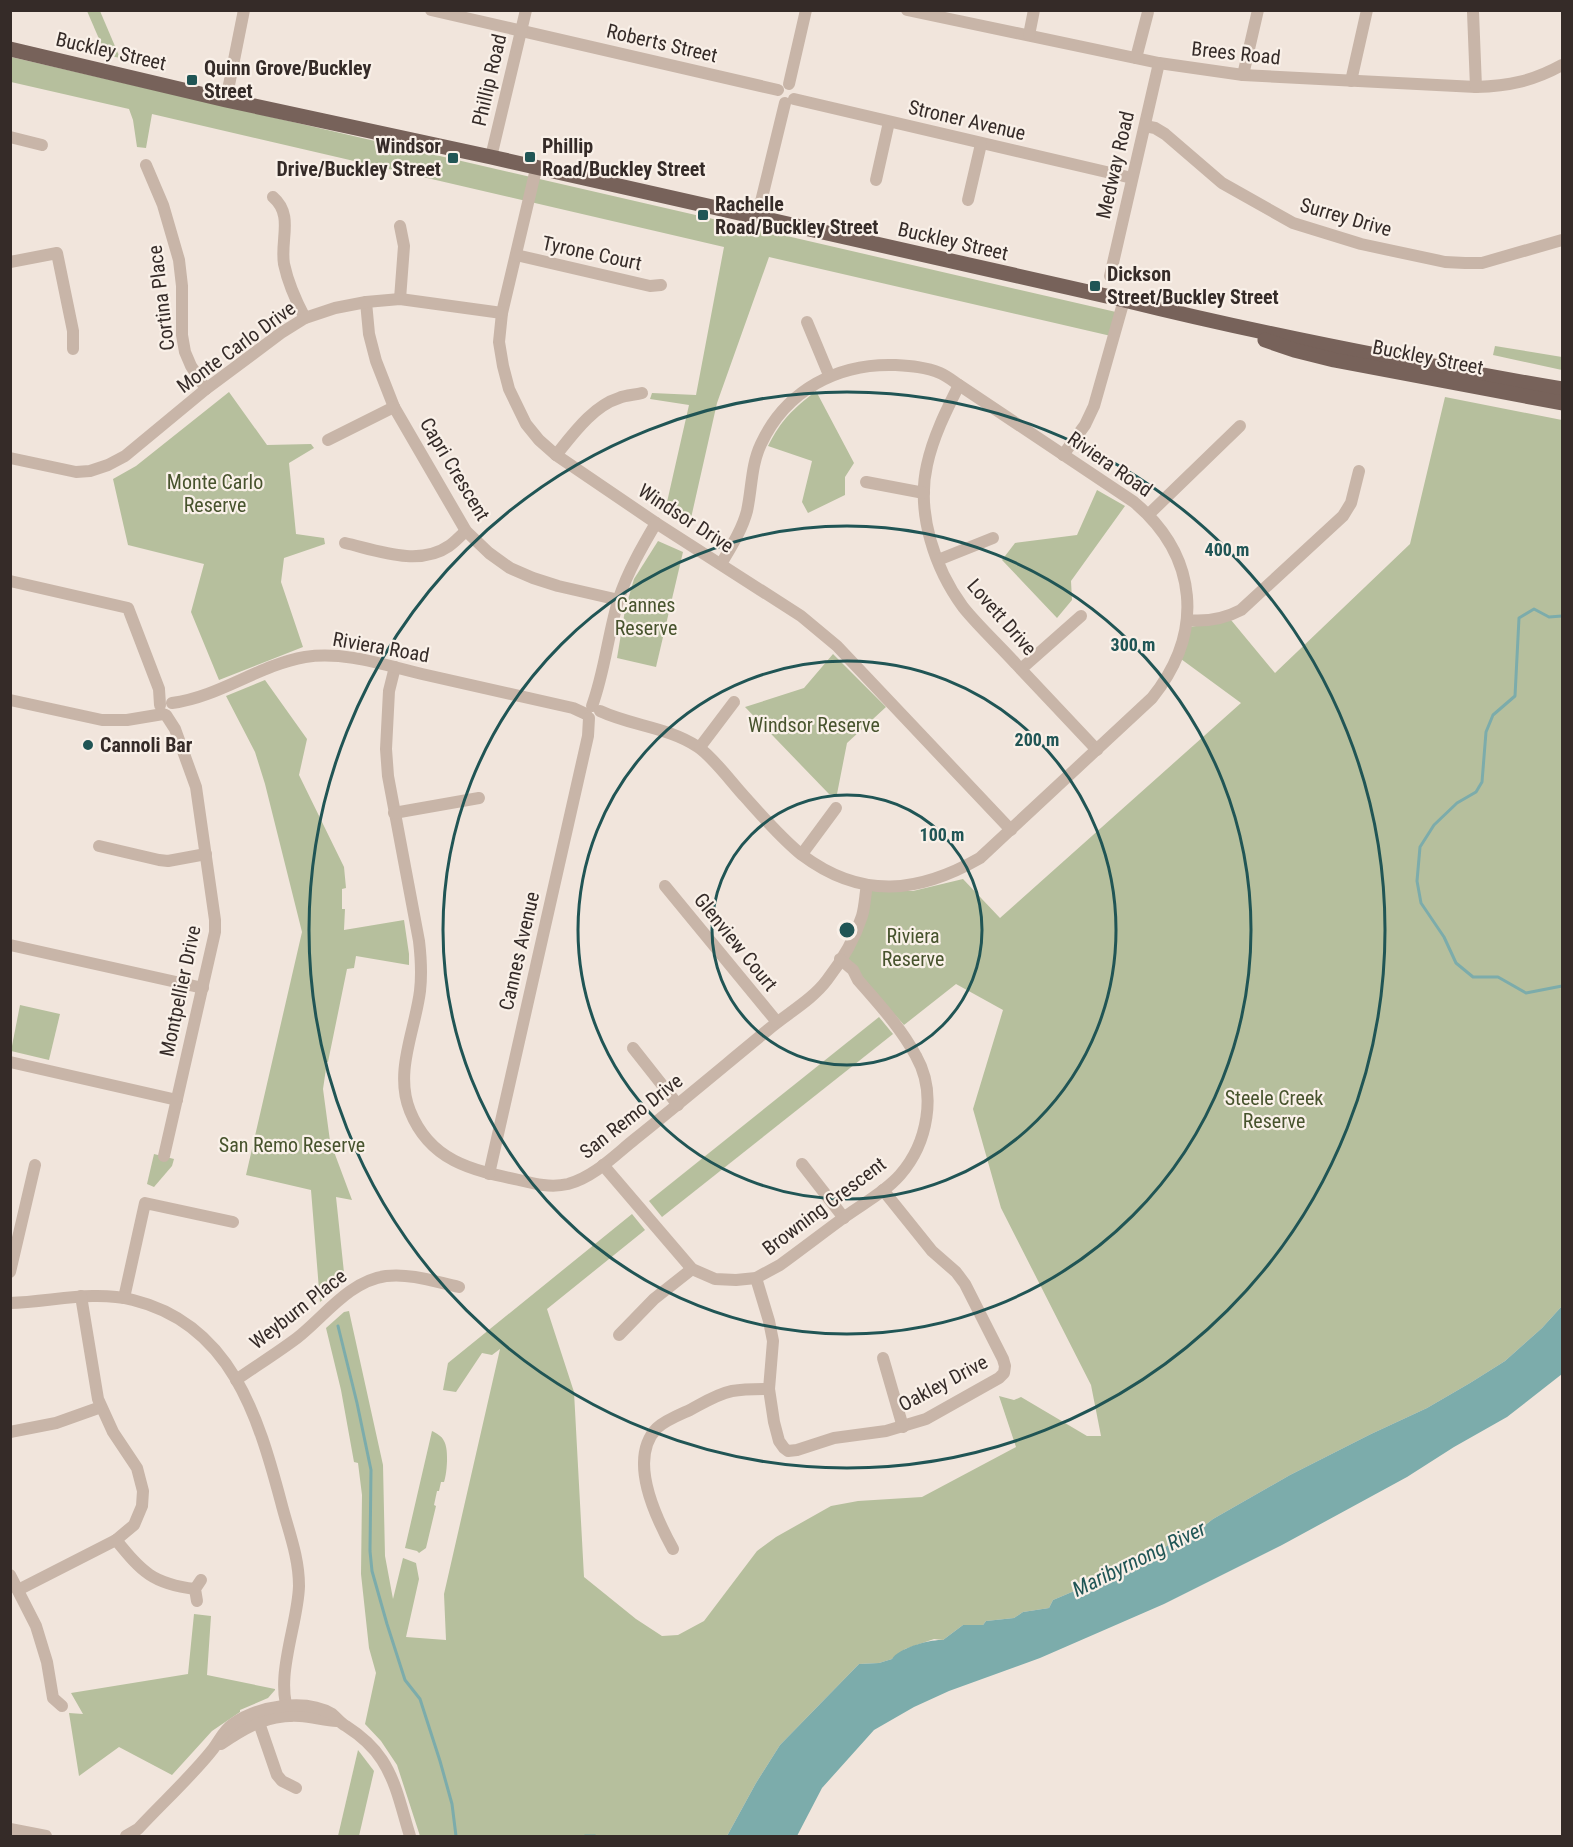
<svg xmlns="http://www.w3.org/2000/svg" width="1573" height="1847" font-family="'Roboto Condensed',sans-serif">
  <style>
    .green { fill: #b6bf9d }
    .water { fill: #7cacab }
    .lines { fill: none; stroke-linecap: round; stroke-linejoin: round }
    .stream { stroke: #7cacab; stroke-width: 3 }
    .minor { stroke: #c8b5a8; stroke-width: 12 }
    .major { stroke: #77625a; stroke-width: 15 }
    .ring { fill: none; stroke: #205555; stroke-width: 3 }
    .poi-dot { fill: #205555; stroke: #f9f0e8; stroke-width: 2 }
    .labels { text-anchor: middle; stroke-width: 4.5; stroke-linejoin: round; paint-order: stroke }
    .street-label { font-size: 20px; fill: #352b28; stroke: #f9f0e8 }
    .poi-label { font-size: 20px; font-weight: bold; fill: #352b28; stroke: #f9f0e8; text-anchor: start }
    .park-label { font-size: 20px; fill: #47532d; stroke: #f9f0e8 }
    .water-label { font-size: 21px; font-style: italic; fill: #205555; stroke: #f9f0e8 }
    .centre { fill: #205555; stroke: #f9f0e8; stroke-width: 3 }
    .ring-label { font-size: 18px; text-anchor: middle; font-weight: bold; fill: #205555; stroke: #f9f0e8; stroke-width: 4.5; stroke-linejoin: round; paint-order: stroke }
  </style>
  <rect width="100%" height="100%" fill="#f1e5dc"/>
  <g class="green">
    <polygon points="87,11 100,11 120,58 106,55"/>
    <polygon points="11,57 1116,312 1111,336 769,257 717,403 689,527 665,511 689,405 650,399 652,393 696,395 724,247 152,114 146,148 137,147 133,120 129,109 11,82"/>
    <polygon points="1495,346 1562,357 1562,370 1493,355"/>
    <path d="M816 391 854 463 845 477V495L808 513 802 502 812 461 768 446C782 419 792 410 816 391Z"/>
    <polygon points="229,392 267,445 311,444 314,448 289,463 296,534 324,538 325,544 284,558 281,582 303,647 219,680 191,612 204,564 128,545 113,479 136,466"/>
    <polygon points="1445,397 1562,420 1562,1306 1542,1328 1505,1361 1470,1383 1427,1408 1371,1434 1290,1475 1213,1519 1200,1529 1165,1547 1137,1559 1098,1581 1053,1600 1049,1608 1023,1612 1014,1618 986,1621 983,1625 963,1625 943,1640 934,1639 905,1649 892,1659 879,1663 859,1664 780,1745 756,1783 727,1836 420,1836 397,1765 381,1741 365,1724 376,1673 369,1648 361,1574 362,1495 358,1463 354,1462 341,1390 326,1328 344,1312 349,1311 383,1465 385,1556 393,1599 403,1558 416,1563 419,1579 406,1637 446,1640 444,1594 500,1349 492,1355 482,1353 456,1392 443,1390 448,1363 632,1214 645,1230 547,1309 574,1392 584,1577 636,1619 662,1636 678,1635 704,1621 757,1551 776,1537 831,1506 858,1501 922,1497 1016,1447 999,1396 1014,1400 1021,1397 1087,1436 1101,1436 1091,1385 1001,1208 973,1109 1003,1010 956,984 904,1025 846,960 871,891 913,891 963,879 1000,918 1241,703 1181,659 1190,627 1231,620 1275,673 1410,544"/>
    <polygon points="1097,490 1125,506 1071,581 1072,600 1057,618 1002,560 1015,543 1077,535"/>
    <polygon points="658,541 683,552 656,667 617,658 625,610 634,579"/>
    <polygon points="833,654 886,707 847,743 837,794 829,794 745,707 804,688"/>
    <polygon points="265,680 307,739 299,775 344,867 346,888 342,889 342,909 345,909 344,930 404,920 409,954 409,965 356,956 354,968 347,969 328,1062 327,1062 323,1089 330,1141 352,1200 336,1197 345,1282 320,1302 311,1190 246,1175 302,932 265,784 255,752 226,696"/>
    <polygon points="20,1005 60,1014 49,1060 11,1051"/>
    <polygon points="879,1017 893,1034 662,1217 649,1201"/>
    <polygon points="154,1154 174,1159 172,1166 154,1187 147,1184"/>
    <path d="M432 1431C436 1433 442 1436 444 1441 449 1449 447 1473 444 1482H441L439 1491H437L434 1505 436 1506 426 1548 419 1553 417 1551 405 1548Z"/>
    <polygon points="194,1614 211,1616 207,1675 275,1689 275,1690 268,1698 240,1710 240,1712 212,1731 172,1775 119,1747 79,1776 69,1713 83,1714 71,1693 188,1674"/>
    <polygon points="358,1750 374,1771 359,1836 338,1836"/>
  </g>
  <path class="water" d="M1562 1306V1374L1507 1417 1454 1447 1407 1477 1282 1545 1164 1604 1040 1658 949 1691 914 1707 874 1730 822 1788 797 1836H727L756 1783 780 1745 859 1664 879 1663 892 1659C898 1648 931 1639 943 1640L963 1625H983L986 1621 1014 1618 1023 1612 1049 1608 1053 1600 1098 1581 1137 1559 1165 1547 1200 1529 1213 1519 1290 1475 1371 1434 1427 1408 1470 1383 1505 1361 1542 1328Z"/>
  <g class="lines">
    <g class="stream">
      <polyline points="1562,616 1549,617 1534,609 1519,618 1515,696 1493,715 1486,732 1482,782 1476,792 1457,803 1434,825 1420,847 1417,881 1421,903 1444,937 1456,963 1473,977 1498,977 1526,993 1562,986"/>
      <polyline points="338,1326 357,1403 371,1470 370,1551 372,1571 387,1624 405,1680 420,1699 440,1761 452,1804 456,1836"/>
      <polyline points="585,1836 595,1836"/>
    </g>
    <g class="minor">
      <polyline points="431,10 778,90"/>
      <path d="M907 10 1159 63 1243 75 1476 87C1509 86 1533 81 1562 65"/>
      <polyline points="1473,12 1476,87"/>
      <polyline points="1029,35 1034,10"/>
      <polyline points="1136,58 1148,12"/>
      <polyline points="1243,75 1258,10"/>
      <polyline points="1351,81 1367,10"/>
      <polyline points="789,84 806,10"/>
      <polyline points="794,99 1132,178"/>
      <polyline points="226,100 244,10"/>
      <polyline points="1145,126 1155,128 1165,134 1222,183 1293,223 1361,244 1445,262 1465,263 1482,263 1562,240"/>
      <polyline points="10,137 42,145"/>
      <polyline points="491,157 526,10"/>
      <polyline points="146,165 163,205 179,260 182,286 182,335 185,352 191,366 206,389"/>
      <polyline points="536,169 502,313 499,342 503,366 509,389 526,424 539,440 556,455 656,523 801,616 837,646 1011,830"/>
      <polyline points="876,180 889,122"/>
      <path d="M273 197C294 215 280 240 284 264 288 283 296 301 305 318"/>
      <polyline points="968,200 981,144"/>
      <polyline points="757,218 785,103"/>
      <polyline points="516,255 650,286 661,285"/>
      <polyline points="10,262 57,253 73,331 73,349"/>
      <polyline points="1110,276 1159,63"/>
      <polyline points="400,299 404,246 400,226"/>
      <polyline points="366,302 369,334 376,361 394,407 466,531 489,553 510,568 533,578 558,586 619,600"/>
      <polyline points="807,322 829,375"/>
      <path d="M959 385C946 411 933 437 927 465 916 513 935 569 963 607 979 627 999 645 1016 664 1043 693 1070 721 1097 750"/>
      <polyline points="328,440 394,407"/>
      <path d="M556 455C573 434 593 406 619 398 626 395 635 395 642 393"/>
      <polyline points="1063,455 1085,425 1094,406 1124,300"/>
      <polyline points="10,458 76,472 90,471 108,465 125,456 206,389 281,333 305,318 335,308 366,302 400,299 502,313"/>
      <polyline points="866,482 924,493"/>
      <polyline points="1149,514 1240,426"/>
      <path d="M345 543C376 550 419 567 449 546 455 542 460 536 466 531"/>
      <polyline points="938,560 993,538"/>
      <polyline points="10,581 128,608 159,689 160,705"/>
      <path d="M1187 620C1207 622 1224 619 1241 610L1343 516 1351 503 1359 471"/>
      <path d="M395 667 389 691 386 749 388 776 419 941C421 958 422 974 420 991 415 1031 394 1072 410 1111 430 1161 471 1170 519 1180 535 1184 551 1188 568 1184 594 1177 615 1155 635 1139 680 1103 724 1066 769 1029 788 1013 812 1000 827 980 841 962 855 938 862 916 865 906 865 895 867 885"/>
      <polyline points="1021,669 1081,616"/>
      <polyline points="10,700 102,720 127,720 163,714"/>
      <path d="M172 703C219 697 259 665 305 657 345 651 384 665 422 674 473 685 523 697 573 708L586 714"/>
      <path d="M592 706C605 671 608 633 619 598 628 571 642 547 656 523"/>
      <path d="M600 711C632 726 668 727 698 747 713 757 732 783 745 797 763 817 781 838 802 855 862 900 919 893 980 858L1152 698C1205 632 1198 556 1134 502L959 385C953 381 947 376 940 373 926 367 910 366 895 365 838 363 786 390 761 444 751 465 752 488 747 511 742 530 731 547 721 564"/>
      <polyline points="700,747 734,702"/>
      <polyline points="394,813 479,798"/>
      <polyline points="99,846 159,860 168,861 206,854"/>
      <polyline points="802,854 836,808"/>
      <polyline points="665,886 777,1022"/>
      <polyline points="10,945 203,988"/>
      <polyline points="633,1048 678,1105"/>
      <polyline points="10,1062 177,1100"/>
      <polyline points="164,1156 215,932 215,920 196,787 175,729 166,715"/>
      <polyline points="802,1164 844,1218"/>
      <path d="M603 1165 692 1269 715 1279 736 1280 756 1278 780 1265C802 1249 824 1232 846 1216 864 1203 885 1192 900 1175 928 1143 937 1093 916 1056 901 1028 879 1004 858 980L853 970 840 959"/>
      <polyline points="489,1174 588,736 589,718"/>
      <polyline points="10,1272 35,1165"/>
      <polyline points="756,1278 769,1321 773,1341 769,1389 774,1422 779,1441 784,1448 788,1451 797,1450 834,1438 886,1431 926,1419 999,1378 1004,1373 1005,1366 1003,1359 965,1284 956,1272 932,1251 883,1190"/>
      <polyline points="124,1298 145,1203 233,1222"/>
      <path d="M10 1303C51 1302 93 1290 133 1300 231 1324 258 1416 281 1502 288 1530 299 1556 299 1586 298 1625 273 1680 290 1716"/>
      <polyline points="619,1335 654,1299 692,1269"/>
      <polyline points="883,1358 903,1427"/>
      <path d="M236 1380C256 1366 277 1353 297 1338 324 1317 349 1281 386 1276 411 1273 436 1282 459 1287"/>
      <polyline points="10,1432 56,1423 101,1407"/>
      <path d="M116 1540C142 1572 153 1584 195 1589"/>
      <path d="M673 1549C656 1518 627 1459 657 1428 666 1420 679 1415 690 1410 703 1403 717 1394 732 1391 744 1389 757 1389 769 1389"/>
      <polyline points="10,1575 36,1626 47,1662 53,1698 62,1706"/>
      <polyline points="18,1590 116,1540 134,1525 142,1506 143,1491 137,1468 113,1432 98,1399 81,1296"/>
      <polyline points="197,1601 195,1589 201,1580"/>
      <polyline points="257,1717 277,1775 282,1781 296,1788"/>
      <path d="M221 1744C246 1727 268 1714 300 1716 312 1717 325 1720 337 1721"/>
      <polyline points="10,1829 46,1836"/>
      <path d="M126 1836 138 1829C163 1802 191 1777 213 1749 220 1740 223 1731 233 1724 258 1706 305 1698 332 1714 337 1718 340 1723 346 1726 360 1735 373 1746 382 1760 397 1783 402 1811 410 1836"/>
    </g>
    <g class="major">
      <path d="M10 49 226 100 491 157 1124 300C1269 336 1416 364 1562 389"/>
      <polyline points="1265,340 1294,350 1334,360 1562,403"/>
    </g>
  </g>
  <g class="ring">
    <circle cx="847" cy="930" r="135"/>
    <circle cx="847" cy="930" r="269"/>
    <circle cx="847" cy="930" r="404"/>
    <circle cx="847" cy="930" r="538"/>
  </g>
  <g class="poi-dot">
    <rect x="186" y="74" width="12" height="12" rx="3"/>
    <rect x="524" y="151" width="12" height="12" rx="3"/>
    <rect x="447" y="152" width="12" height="12" rx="3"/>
    <rect x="697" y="209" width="12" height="12" rx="3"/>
    <rect x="1089" y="280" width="12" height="12" rx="3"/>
    <circle cx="88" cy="745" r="6"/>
  </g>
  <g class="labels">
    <g class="street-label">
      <text transform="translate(662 43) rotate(13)" y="7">Roberts Street</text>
      <text transform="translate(111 51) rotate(13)" y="7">Buckley Street</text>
      <text transform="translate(1236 53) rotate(6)" y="7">Brees Road</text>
      <text transform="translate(489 80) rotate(-77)" y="7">Phillip Road</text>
      <text transform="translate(967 120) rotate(13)" y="7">Stroner Avenue</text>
      <text transform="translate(1115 165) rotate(-77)" y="7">Medway Road</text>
      <text transform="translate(1346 217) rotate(16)" y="7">Surrey Drive</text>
      <text transform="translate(953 241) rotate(13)" y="7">Buckley Street</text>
      <text transform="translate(592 253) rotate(12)" y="7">Tyrone Court</text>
      <text transform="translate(161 298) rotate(-97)" y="7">Cortina Place</text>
      <text transform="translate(236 347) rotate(-36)" y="7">Monte Carlo Drive</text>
      <text transform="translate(1428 357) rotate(11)" y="7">Buckley Street</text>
      <text transform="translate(1110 464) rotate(35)" y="7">Riviera Road</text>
      <text transform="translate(455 469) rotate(59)" y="7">Capri Crescent</text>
      <text transform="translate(686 518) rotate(33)" y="7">Windsor Drive</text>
      <text transform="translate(1002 617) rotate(49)" y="7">Lovett Drive</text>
      <text transform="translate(381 647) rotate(10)" y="7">Riviera Road</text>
      <text transform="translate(736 942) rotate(51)" y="7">Glenview Court</text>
      <text transform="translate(519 951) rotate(-77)" y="7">Cannes Avenue</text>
      <text transform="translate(180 991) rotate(-78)" y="7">Montpellier Drive</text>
      <text transform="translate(631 1116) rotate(-38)" y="7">San Remo Drive</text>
      <text transform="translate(824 1206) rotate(-37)" y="7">Browning Crescent</text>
      <text transform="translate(298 1309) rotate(-38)" y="7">Weyburn Place</text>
      <text transform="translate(943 1383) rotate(-28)" y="7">Oakley Drive</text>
    </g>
    <g class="poi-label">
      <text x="204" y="75">Quinn Grove/Buckley<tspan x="204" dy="23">Street</tspan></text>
      <text x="441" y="153" text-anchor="end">Windsor<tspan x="441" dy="23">Drive/Buckley Street</tspan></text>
      <text x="542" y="153">Phillip<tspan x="542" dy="23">Road/Buckley Street</tspan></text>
      <text x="715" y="211">Rachelle<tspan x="715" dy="23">Road/Buckley Street</tspan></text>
      <text x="1107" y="281">Dickson<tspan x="1107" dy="23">Street/Buckley Street</tspan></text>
      <text x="100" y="752">Cannoli Bar</text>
    </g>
    <g class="park-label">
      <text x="215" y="489">Monte Carlo<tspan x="215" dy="23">Reserve</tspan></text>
      <text x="646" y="612">Cannes<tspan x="646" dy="23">Reserve</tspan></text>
      <text x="814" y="732">Windsor Reserve</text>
      <text x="913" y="943">Riviera<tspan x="913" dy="23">Reserve</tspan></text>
      <text x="1274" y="1105">Steele Creek<tspan x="1274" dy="23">Reserve</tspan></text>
      <text x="292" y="1152">San Remo Reserve</text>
    </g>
    <g class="water-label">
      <text transform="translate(1139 1559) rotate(-26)" y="7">Maribyrnong River</text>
    </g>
  </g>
  <circle cx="847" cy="930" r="9" class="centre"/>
  <g class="ring-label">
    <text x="1227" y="556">400 m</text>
    <text x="1133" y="651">300 m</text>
    <text x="1037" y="746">200 m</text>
    <text x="942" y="841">100 m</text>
  </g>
  <rect width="1573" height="1847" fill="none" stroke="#352b28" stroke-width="24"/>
</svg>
